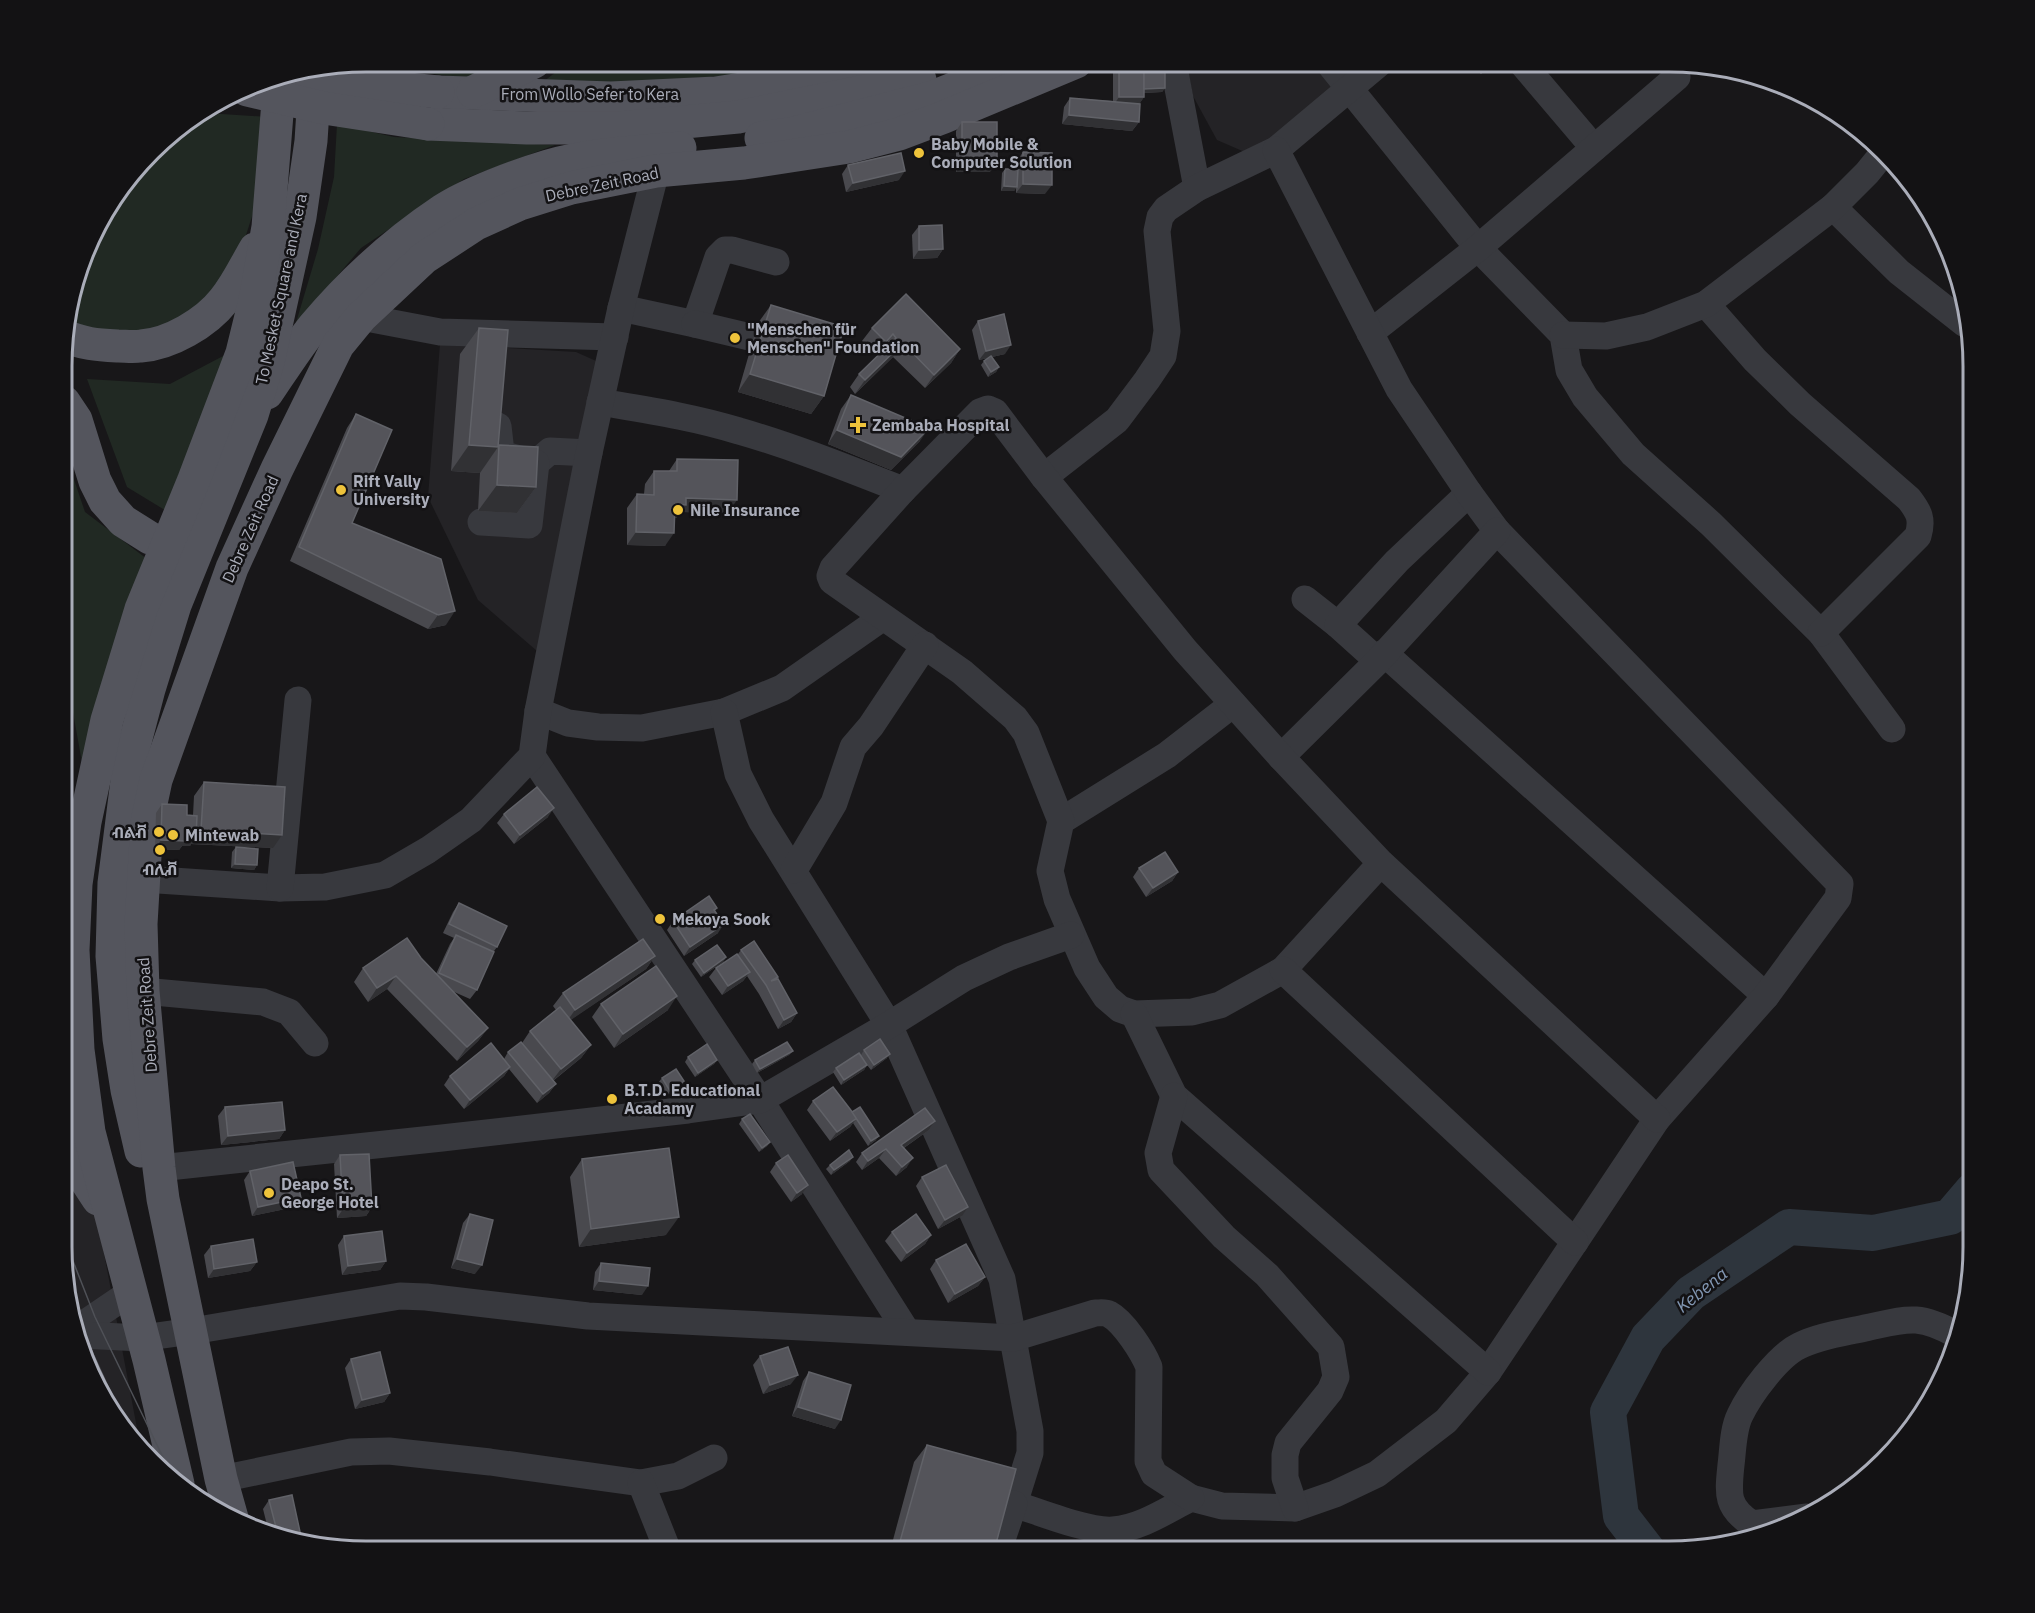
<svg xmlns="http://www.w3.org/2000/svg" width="2035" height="1613" font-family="'IBM Plex Sans','Noto Sans Ethiopic',sans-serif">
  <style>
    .built { fill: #242326 }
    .green { fill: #212923 }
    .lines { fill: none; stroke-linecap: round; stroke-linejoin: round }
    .river { stroke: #2e353d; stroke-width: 36 }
    .minor { stroke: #38393e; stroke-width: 27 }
    .major { stroke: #54555d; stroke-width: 33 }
    .tram { stroke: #4f5157; stroke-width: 1.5 }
    .major-bridge { stroke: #54555d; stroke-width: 33 }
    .wall { fill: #49494e }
    .shaded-wall { fill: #313134 }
    .building { fill: #54545a; stroke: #616268; stroke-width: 1.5 }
    .poi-dot { fill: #eec33b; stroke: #131214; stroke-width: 2 }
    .labels { text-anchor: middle; stroke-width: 5; stroke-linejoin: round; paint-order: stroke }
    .street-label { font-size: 16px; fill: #aaadb9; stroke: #131214 }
    .poi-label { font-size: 16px; font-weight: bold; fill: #aaadb9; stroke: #131214; text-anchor: start }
    .water-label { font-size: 18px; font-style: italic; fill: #8297b3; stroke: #131214 }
    .rim { fill: none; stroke: #aaadb9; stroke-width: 3 }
  </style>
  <rect width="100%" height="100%" fill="#181719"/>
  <g class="built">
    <polygon points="1186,62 1314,62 1333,83 1330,97 1295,124 1247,153 1217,140 1193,96"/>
    <polygon points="440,344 576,352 605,365 544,657 478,600 428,497"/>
    <polygon points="63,1036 140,1444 93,1382 62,1267"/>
  </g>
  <g class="green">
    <polygon points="364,62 529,62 473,79 394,69"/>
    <polygon points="569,62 793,62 821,70 535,88"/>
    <polygon points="206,113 268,117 258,198 235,269 204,311 156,337 88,332 67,316 102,214 165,137"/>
    <polygon points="337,124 394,137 555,145 464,179 361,248 295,326 318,249 334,177"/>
    <polygon points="242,346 173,515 127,487 87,379 170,384"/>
    <polygon points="64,450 85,512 151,562 85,779 63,657"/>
  </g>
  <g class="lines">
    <polyline class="river" points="1648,1551 1621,1516 1608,1412 1648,1338 1691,1293 1789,1227 1873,1233 1950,1217 1973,1190"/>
    <g class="minor">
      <polyline points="1173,62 1197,188"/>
      <polyline points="1328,62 1478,248 1563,335 1569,370 1585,397 1633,454 1711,524 1821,633 1892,729"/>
      <polyline points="1521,62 1594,148"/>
      <polyline points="1833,207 1899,272 1965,324"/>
      <path d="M1706 304 1755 360 1800 404 1909 499C1919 512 1923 519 1918 536L1821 633"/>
      <polyline points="621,308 695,324 718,257 725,250 732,250 776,262"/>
      <polyline points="361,317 440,332 615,337"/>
      <polyline points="695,324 754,338"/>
      <polyline points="1370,333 1478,248 1677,77"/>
      <polyline points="1563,335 1606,336 1647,327 1706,304 1833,207 1867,173 1884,152"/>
      <path d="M600 402C647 410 694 417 739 431 795 447 849 469 903 490"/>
      <polyline points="536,463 550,451 589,453"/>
      <polyline points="1044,477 1117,420 1147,380 1163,356 1167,331 1157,231 1160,217 1166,209 1197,188 1276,150 1381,62"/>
      <polyline points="481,522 529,525 536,463 504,455 501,452 498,426"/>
      <polyline points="1305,599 1338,625"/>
      <polyline points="1384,653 1766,996"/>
      <polyline points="1378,661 1338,625 1397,561 1469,493"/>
      <polyline points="538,711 568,723 598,727 642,728 724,712 782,688 882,618"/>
      <path d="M724 712 738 774 761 820 889 1025 1002 1279 1030 1431V1453L1014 1504C1039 1512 1089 1532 1113 1530 1141 1528 1167 1510 1191 1498L1222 1506 1295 1508 1335 1494 1377 1474 1446 1421 1488 1372 1657 1119 1766 996 1838 898 1840 884 1497 531 1469 493 1399 389 1276 150"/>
      <polyline points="532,756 760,1100 907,1332"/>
      <polyline points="1281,757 1378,661 1497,531"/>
      <polyline points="1061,821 1167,755 1233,704"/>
      <polyline points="1381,863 1283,970 1220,1005 1192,1012 1134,1014 1120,1009 1106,997 1087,968 1057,899 1050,871 1061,821 1026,733 1015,718 962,672 832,581 830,576 833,568 903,490 980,412 988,409 995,412 1044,477 1185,650 1281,757 1381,863 1657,1119"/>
      <polyline points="794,870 834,803 853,747 871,726 925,645"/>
      <polyline points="143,879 280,888 325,887 385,875 428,850 471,820 532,756 538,711 589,453 621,308 656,171"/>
      <polyline points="280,888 298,700"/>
      <polyline points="1283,970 1575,1242"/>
      <polyline points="143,991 263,1002 289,1012 315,1043"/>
      <polyline points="1134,1014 1174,1096 1488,1372"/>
      <polyline points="1174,1096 1158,1153 1161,1170 1224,1237 1267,1275 1331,1347 1336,1377 1330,1391 1288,1443 1285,1455 1285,1478 1295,1508"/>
      <polyline points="159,1168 442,1138 688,1110 760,1100 889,1025 964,978 1009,957 1071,935"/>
      <polyline points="78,1328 131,1292"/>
      <path d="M80 1335 142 1338 192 1331 400 1296 426 1297 588 1316 1013 1338 1095 1313C1100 1313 1105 1312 1109 1314 1124 1322 1143 1352 1149 1367L1148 1461 1154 1474 1191 1498"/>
      <polyline points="221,1479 351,1452 389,1451 490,1462 641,1483 678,1476 714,1458"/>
      <polyline points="641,1483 668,1551"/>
      <path d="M1807 1517 1752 1524C1726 1507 1728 1494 1731 1465 1733 1449 1733 1429 1740 1415 1750 1394 1778 1356 1799 1346 1819 1336 1843 1333 1865 1328 1907 1319 1918 1313 1957 1335"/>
      <polyline points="998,1551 1014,1504"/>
    </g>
    <g class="major">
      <polyline points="438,92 611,98 716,93 817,77 880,62"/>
      <polyline points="473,92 534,62"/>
      <polyline points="428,124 527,128 620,128 738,117 920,80"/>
      <polyline points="761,138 794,133 930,98 960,86 995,64"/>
      <path d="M64 335C80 344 100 345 118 346 125 346 133 347 141 346 170 344 206 323 224 300 237 284 245 266 255 249"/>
      <path d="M267 393C282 371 297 347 314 326 351 282 395 242 443 210 469 193 518 175 548 166 590 154 636 152 680 148"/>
      <polyline points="64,402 76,420 95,481 105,501 123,521 150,538"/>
      <polyline points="62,1126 73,1161 98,1199"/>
      <polyline points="141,1151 127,1090 119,1039 112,956 114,883 129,765 149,689 175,605 252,415 268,362 300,217 311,141 315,79"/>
      <polyline points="178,1484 149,1360 89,1132 78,1050 73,950 76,884 85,822 107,720 141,609 193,482 242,353 255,300 268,227 280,76"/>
      <polyline points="232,1518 221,1479 163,1199 159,1168 143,991 141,924 147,822 156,780 232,568 277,469 338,345 361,317 424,258 476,224 520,204 571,188 656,171 744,163 849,147 899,134 944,117 1076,62"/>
    </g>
    <g class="tram">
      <polyline points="62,1233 95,1317 175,1482"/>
      <polyline points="75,1314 126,1426"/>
    </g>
    <g class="major-bridge">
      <polyline points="299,73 349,83 438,92"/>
      <polyline points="247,90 324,108 428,124"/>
    </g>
  </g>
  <g class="wall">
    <polygon points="1467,62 1496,62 1481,74"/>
    <polygon points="1119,63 1144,71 1165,88 1162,92 1144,93 1144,97 1139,104 1139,122 1132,131 1062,124 1064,107 1070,98 1113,101 1113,72"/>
    <polygon points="962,122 990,172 956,172 956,131"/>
    <polygon points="1023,152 1045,194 1016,193 1016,188 1014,191 1001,191 1002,173 1005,169 1017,169 1017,161"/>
    <polygon points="848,165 899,180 846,192 842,174"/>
    <polygon points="919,226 943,249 937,258 913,259 912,235"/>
    <polygon points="771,305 824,396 811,414 738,392 758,323"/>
    <polygon points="978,321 1005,354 992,357 999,367 996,372 988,377 981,365 984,361 988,358 979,360 972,330"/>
    <polygon points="479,328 498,445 536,487 517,513 478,511 480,473 451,471 460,354"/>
    <polygon points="872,328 960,349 951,363 925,388 893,357 855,394 850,387 859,374 884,349 883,348 876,355 862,341"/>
    <polygon points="851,395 920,441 891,470 828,444 841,409"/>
    <polygon points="356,414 352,523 446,625 428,629 290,561 347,428"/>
    <polygon points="677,459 728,513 681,512 676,518 675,518 665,546 627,545 627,508 637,494 644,494 645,484 654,471 669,471"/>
    <polygon points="204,782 273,848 191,844 190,846 182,846 179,850 155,849 156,813 162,804 187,815 193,815 194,796"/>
    <polygon points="504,814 548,817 514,844 497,823"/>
    <polygon points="236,847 257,865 254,870 231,868 232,852"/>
    <polygon points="1139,868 1178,872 1172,881 1146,897 1133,877"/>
    <polygon points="459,903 497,947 494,951 477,990 470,999 452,991 488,1028 478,1041 457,1061 387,989 368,1002 354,982 363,968 421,958 436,974 450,944 454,938 443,933 453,912"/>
    <polygon points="717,908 715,911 718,933 684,956 667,930 673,921"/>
    <polygon points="741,950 776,979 797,1013 791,1022 778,1029 759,994 747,976 743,981 722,995 709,977 716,968 738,954"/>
    <polygon points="655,956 646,969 570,1020 591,1045 581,1058 553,1081 556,1084 549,1093 537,1103 509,1069 504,1076 464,1109 444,1085 450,1076 504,1059 508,1052 522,1043 530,1031 556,1010 553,1006 563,993"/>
    <polygon points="726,957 723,962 701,977 692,964 695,960"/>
    <polygon points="601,1004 668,1010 614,1048 592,1017"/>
    <polygon points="864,1050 887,1058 871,1070 867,1065 864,1070 841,1085 833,1072 836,1068 861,1055"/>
    <polygon points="793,1051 789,1055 757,1073 752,1064 755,1060"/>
    <polygon points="688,1057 717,1060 714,1064 695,1077 685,1062"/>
    <polygon points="662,1078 684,1081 681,1086 667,1095 658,1083"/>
    <polygon points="813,1101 852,1112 876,1140 868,1146 853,1123 850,1127 830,1141 807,1110"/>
    <polygon points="225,1107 285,1130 279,1139 221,1145 218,1116"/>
    <polygon points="742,1119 770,1142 767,1146 759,1152 739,1124"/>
    <polygon points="935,1121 929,1130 904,1148 907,1167 896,1176 879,1158 862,1170 856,1162 862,1153"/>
    <polygon points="340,1155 372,1207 366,1216 337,1218 334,1164"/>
    <polygon points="582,1159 666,1235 579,1247 570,1177"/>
    <polygon points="850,1161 831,1175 826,1169 830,1165"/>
    <polygon points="776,1163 802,1194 791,1202 770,1172"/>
    <polygon points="250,1171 295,1207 252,1216 244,1180"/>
    <polygon points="922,1177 962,1216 938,1229 916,1186"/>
    <polygon points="470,1214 475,1274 451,1268 463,1223"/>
    <polygon points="892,1232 931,1235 925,1244 901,1262 885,1241"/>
    <polygon points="344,1236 386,1261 380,1270 342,1275 338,1245"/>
    <polygon points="211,1246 257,1262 250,1271 208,1278 204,1255"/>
    <polygon points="936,1260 985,1277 978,1286 948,1303 930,1269"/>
    <polygon points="601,1263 642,1295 593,1290 595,1272"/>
    <polygon points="760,1356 791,1384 763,1394 753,1365"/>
    <polygon points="351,1359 390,1393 384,1402 355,1409 345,1368"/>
    <polygon points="809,1372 835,1429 792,1416 803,1381"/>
    <polygon points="927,1445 994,1551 890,1551 914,1462"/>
    <polygon points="269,1500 302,1541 269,1533 263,1509"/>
  </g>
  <g class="shaded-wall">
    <polygon points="1489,62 1496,62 1481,74"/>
    <polygon points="1165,88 1162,92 1141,93 1144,89"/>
    <polygon points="1119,97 1144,97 1138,106 1113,106"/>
    <polygon points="1069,115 1139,122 1132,131 1062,124"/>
    <polygon points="962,163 997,163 990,172 956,172"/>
    <polygon points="905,171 899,180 846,192 853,183"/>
    <polygon points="1023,184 1052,185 1045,194 1016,193"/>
    <polygon points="1004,186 1017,187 1014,191 1001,191"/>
    <polygon points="943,249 937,258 913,259 919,250"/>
    <polygon points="893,334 883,348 876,355 886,342"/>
    <polygon points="903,343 893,357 855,394 865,380"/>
    <polygon points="1011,345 1005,354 979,360 986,351"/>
    <polygon points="960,349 951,363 925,388 934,375"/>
    <polygon points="999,367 996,372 988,377 991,372"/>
    <polygon points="750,374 824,396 811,414 738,392"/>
    <polygon points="929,428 920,441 891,470 828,444 837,430"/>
    <polygon points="469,445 498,447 480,473 451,471"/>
    <polygon points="497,485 536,487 517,513 478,511"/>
    <polygon points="686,498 737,500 728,513 681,512 676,518 666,518 675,504"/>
    <polygon points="636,532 674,533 665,546 627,545"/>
    <polygon points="455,611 446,625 428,629 438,615"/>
    <polygon points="554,808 548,817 514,844 520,835"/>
    <polygon points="201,830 282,835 273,848 191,844 190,846 182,846 179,850 155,849 161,840 185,837 196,837"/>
    <polygon points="235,864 257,865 254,870 231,868"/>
    <polygon points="1178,872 1172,881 1146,897 1153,888"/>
    <polygon points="724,924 718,933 684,956 690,947"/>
    <polygon points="655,956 646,969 565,1024 575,1010"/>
    <polygon points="726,957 723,962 701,977 704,973"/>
    <polygon points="750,972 743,981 722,995 728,986"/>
    <polygon points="396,976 387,989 368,1002 377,988"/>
    <polygon points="677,996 668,1010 614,1048 623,1034"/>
    <polygon points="797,1013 791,1022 778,1029 784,1020"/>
    <polygon points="488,1028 478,1041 457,1061 467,1047"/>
    <polygon points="591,1045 581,1058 551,1082 561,1069"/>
    <polygon points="793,1051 789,1055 757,1073 760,1069"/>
    <polygon points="890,1054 887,1058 871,1070 874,1065"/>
    <polygon points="717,1060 714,1064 695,1077 698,1073"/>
    <polygon points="867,1065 864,1070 841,1085 844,1080"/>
    <polygon points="510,1067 504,1076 464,1109 470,1100"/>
    <polygon points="684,1081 681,1086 667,1095 670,1091"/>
    <polygon points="556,1084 549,1093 537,1103 543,1094"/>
    <polygon points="857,1118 850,1127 830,1141 837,1132"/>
    <polygon points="935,1121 929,1130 895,1154 901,1145"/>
    <polygon points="285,1130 279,1139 221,1145 228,1136"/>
    <polygon points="879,1136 876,1140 868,1146 871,1141"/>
    <polygon points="770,1142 767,1146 759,1152 762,1148"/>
    <polygon points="886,1149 879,1158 862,1170 868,1161"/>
    <polygon points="853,1157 850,1161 831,1175 834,1170"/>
    <polygon points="913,1158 907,1167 896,1176 902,1167"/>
    <polygon points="808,1185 802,1194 791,1202 797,1193"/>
    <polygon points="301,1198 295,1207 252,1216 258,1207"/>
    <polygon points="372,1207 366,1216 337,1218 343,1209"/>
    <polygon points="968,1207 962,1216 938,1229 945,1220"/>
    <polygon points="679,1217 666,1235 579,1247 591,1229"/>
    <polygon points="931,1235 925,1244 901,1262 907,1253"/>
    <polygon points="457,1259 482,1265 475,1274 451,1268"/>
    <polygon points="386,1261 380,1270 342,1275 348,1266"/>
    <polygon points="257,1262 250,1271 208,1278 214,1269"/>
    <polygon points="985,1277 978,1286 948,1303 955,1294"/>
    <polygon points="599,1281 648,1286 642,1295 593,1290"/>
    <polygon points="798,1375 791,1384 763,1394 770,1385"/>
    <polygon points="390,1393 384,1402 355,1409 362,1400"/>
    <polygon points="798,1407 841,1420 835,1429 792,1416"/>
    <polygon points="899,1545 922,1551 895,1551"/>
  </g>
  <g class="building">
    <polygon points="1144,62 1144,97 1119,97 1119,63"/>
    <polygon points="1144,71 1165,71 1165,88 1144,89"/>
    <polygon points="1070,98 1140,104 1139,122 1069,115"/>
    <rect x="962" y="122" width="35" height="41"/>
    <polygon points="1023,152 1052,153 1052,185 1023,184"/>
    <polygon points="901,153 905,171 853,183 848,165"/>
    <polygon points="1005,169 1018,169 1017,187 1004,186"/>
    <polygon points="942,225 943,249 919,250 919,226"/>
    <polygon points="906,294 960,349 934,375 903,343 865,380 859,374 896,338 893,334 886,342 872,328"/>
    <polygon points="771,305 844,327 824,396 750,374"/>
    <polygon points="1004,314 1011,345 986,351 978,321"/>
    <polygon points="479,328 508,330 498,447 469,445"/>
    <polygon points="991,356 999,367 991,372 984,361"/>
    <polygon points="851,395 929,428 901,457 837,430"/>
    <polygon points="356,414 392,430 352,523 441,559 455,611 438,615 299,547"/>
    <polygon points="499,445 538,447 536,487 497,485"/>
    <polygon points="677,459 738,460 737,500 686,498 686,505 675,504 674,533 636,532 637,494 654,495 654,471 677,471"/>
    <polygon points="204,782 285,787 282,835 201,830"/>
    <polygon points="537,787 554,808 520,835 504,814"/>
    <polygon points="162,804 187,805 187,815 197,816 196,837 185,837 185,841 161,840"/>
    <polygon points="236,847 258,849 257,865 235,864"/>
    <polygon points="1165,852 1178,872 1153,888 1139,868"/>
    <polygon points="709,896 717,908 714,910 724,924 690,947 673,921"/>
    <polygon points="459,903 507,926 497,947 449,924"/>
    <polygon points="456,935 494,952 477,990 439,973"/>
    <polygon points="407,938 421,958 488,1028 467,1047 396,976 377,988 363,968"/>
    <polygon points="643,939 655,956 575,1010 563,993"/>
    <polygon points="754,941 778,977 771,981 778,979 797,1013 784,1020 766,985 741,950"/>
    <polygon points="717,945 726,957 704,973 695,960"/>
    <polygon points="737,954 750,972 728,986 716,968"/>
    <polygon points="656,966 677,996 623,1034 601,1004"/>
    <polygon points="560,1007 591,1045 561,1069 530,1031"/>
    <polygon points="880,1039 890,1054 874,1065 864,1050"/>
    <polygon points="521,1042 556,1084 543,1094 508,1052"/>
    <polygon points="787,1042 793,1051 760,1069 755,1060"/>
    <polygon points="491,1043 510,1067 470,1100 450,1076"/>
    <polygon points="707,1044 717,1060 698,1073 688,1057"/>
    <polygon points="859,1053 867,1065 844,1080 836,1068"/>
    <polygon points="676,1069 684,1081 670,1091 662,1078"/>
    <polygon points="833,1087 857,1118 837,1132 813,1101"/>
    <polygon points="282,1102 285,1130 228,1136 225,1107"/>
    <polygon points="860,1107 879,1136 871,1141 852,1112"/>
    <polygon points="925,1108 935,1121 901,1145 913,1158 902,1167 886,1149 868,1161 862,1153"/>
    <polygon points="750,1114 770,1142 762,1148 742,1119"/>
    <polygon points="669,1148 679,1217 591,1229 582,1159"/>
    <polygon points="849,1150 853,1157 834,1170 830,1165"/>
    <polygon points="369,1154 372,1207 343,1209 340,1155"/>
    <polygon points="788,1155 808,1185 797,1193 776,1163"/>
    <polygon points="293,1162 301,1198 258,1207 250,1171"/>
    <polygon points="946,1165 968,1207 945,1220 922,1177"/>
    <polygon points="470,1214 493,1220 482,1265 457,1259"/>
    <polygon points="916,1214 931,1235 907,1253 892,1232"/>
    <polygon points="382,1231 386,1261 348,1266 344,1236"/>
    <polygon points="253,1239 257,1262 214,1269 211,1246"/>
    <polygon points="966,1244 985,1277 955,1294 936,1260"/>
    <polygon points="601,1263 650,1268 648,1286 599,1281"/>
    <polygon points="788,1347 798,1375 770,1385 760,1356"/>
    <polygon points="380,1352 390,1393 362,1400 351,1359"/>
    <polygon points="809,1372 851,1385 841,1420 798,1407"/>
    <polygon points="927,1445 1016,1469 994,1551 922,1551 899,1545"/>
    <polygon points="292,1495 302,1541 278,1535 269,1500"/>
  </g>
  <g class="poi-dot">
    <circle cx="919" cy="153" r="6"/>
    <circle cx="735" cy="338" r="6"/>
    <path d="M855 416h6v6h6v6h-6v6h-6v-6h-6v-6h6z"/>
    <circle cx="341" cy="490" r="6"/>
    <circle cx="678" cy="510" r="6"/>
    <circle cx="159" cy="832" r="6"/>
    <circle cx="173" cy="835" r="6"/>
    <circle cx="160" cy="850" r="6"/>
    <circle cx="660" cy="919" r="6"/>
    <circle cx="612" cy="1099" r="6"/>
    <circle cx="269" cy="1193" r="6"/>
  </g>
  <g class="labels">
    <g class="street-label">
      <text x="590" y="100">From Wollo Sefer to Kera</text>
      <text transform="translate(602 184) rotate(-12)" y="6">Debre Zeit Road</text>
      <text transform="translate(281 289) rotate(-78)" y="6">To Mesket Square and Kera</text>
      <text transform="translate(250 529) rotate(-66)" y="6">Debre Zeit Road</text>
      <text transform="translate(147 1015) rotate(-94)" y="6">Debre Zeit Road</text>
    </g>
    <g class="poi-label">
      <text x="931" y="150">Baby Mobile &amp;<tspan x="931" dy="18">Computer Solution</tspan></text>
      <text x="747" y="335">"Menschen für<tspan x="747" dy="18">Menschen" Foundation</tspan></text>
      <text x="872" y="431">Zembaba Hospital</text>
      <text x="353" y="487">Rift Vally<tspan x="353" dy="18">University</tspan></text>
      <text x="690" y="516">Nile Insurance</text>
      <text x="147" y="838" text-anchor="end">ብልቭ</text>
      <text x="185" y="841">Mintewab</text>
      <text x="160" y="875" text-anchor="middle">ብሊቭ</text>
      <text x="672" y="925">Mekoya Sook</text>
      <text x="624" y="1096">B.T.D. Educational<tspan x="624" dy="18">Acadamy</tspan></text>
      <text x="281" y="1190">Deapo St.<tspan x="281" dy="18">George Hotel</tspan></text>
    </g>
    <g class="water-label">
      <text transform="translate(1702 1290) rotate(-39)" y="6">Kebena</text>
    </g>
  </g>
  <path d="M0 0H2035V1613H0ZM366 72H1669A294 294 0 0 1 1963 366V1247A294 294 0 0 1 1669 1541H366A294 294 0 0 1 72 1247V366A294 294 0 0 1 366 72Z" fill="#131214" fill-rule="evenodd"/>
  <path class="rim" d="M366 72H1669A294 294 0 0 1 1963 366V1247A294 294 0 0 1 1669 1541H366A294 294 0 0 1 72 1247V366A294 294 0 0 1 366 72Z"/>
</svg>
